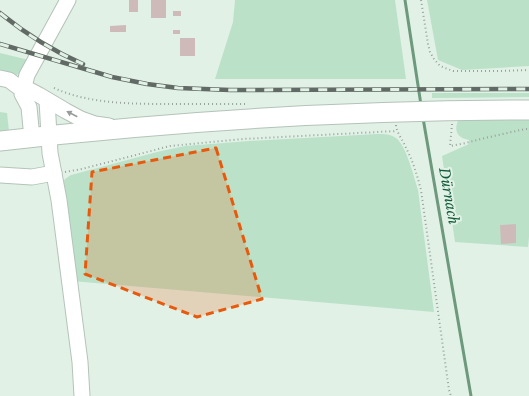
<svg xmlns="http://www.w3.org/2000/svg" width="529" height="396" font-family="'Libre Baskerville',serif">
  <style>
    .green { fill: #bce1c9 }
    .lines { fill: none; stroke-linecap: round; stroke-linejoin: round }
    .stream { stroke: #6d997d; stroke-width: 3 }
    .building { fill: #cebbb9 }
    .minor-casing { stroke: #b4c3b9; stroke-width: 17 }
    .major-casing { stroke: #b4c3b9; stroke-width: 21 }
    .path { stroke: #97a39b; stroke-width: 2; stroke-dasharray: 1 3; stroke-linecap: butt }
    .minor { stroke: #fff; stroke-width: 15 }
    .major { stroke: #fff; stroke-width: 19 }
    .rail-casing { stroke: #616a64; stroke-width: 4.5 }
    .rail { stroke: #e1f1e6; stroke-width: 3; stroke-dasharray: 9; stroke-linecap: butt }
    .oneway { fill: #9a9c9b }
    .marked { fill: #e8590c; fill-opacity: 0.2; stroke: #e8590c; stroke-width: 3; stroke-dasharray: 8 5; stroke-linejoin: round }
    .labels { text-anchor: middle; stroke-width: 4; stroke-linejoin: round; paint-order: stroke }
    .water-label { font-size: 14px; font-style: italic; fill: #105c37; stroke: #e1f1e6 }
  </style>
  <rect width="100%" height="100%" fill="#e1f1e6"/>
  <g class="green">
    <polygon points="235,0 395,0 406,79 215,79 233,22"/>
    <polygon points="427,0 529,0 529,66 462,70 438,60"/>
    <path d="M0 53 29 60C19 77 19 77 0 73Z"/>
    <polygon points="432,93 529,93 529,97 432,98"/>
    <polygon points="0,112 7,113 9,131 0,132"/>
    <path d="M529 117V237L528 247 455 242 442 156 469 144V140C457 138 453 130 459 119Z"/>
    <path d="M377 134C384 134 391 134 396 138 406 145 414 177 418 190L434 312 72 281 62 184 65 179 71 175 157 152 185 146 249 141Z"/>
  </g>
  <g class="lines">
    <g class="stream">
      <polyline points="405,0 421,105"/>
      <polyline points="423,118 471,396"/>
    </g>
  </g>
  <g class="building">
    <rect x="129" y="0" width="9" height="12"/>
    <rect x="151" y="0" width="15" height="18"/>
    <rect x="173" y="11" width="8" height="5"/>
    <polygon points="126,25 126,32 110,32 110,26"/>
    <rect x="173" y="30" width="7" height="4"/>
    <rect x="180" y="38" width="15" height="18"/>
    <polygon points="516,224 516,243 501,244 500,225"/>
  </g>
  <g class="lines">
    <g class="minor-casing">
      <g id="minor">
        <polyline points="0,78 9,80 17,86 24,87 39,95 66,111 81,119 95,124 109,126"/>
        <polyline points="47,100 50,153 59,200 80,362 82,396"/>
        <polyline points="33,137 31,128 29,107 22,94 27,75 68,0"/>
        <polyline points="0,175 32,177 54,173"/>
      </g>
    </g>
    <g class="major-casing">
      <path id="major" d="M0 141C175 121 353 110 529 110"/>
    </g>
    <g class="path">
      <polyline points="421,0 428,44 430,52 434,59 440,66 453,71 499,71 529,70"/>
      <path d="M54 88C89 104 133 104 172 104 196 104 221 104 245 104"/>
      <polyline points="452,124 450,146 466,143 485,138 525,129 529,129"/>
      <path d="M396 125C397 134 403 140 406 148 413 161 417 175 421 190L449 390 451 396"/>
      <polyline points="65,172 82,169 170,146 243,139 397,131"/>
    </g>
    <use href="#minor" class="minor"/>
    <use href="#major" class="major"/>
    <g class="rail-casing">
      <g id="rail">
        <path d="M0 13C26 34 53 51 83 64"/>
        <polyline points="0,44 112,77 147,84 178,88 230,90 529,89"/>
      </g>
    </g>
    <use href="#rail" class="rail"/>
  </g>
  <defs><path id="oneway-solid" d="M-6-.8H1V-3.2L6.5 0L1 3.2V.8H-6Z"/></defs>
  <use class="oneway" href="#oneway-solid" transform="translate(72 114) rotate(-153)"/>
  <path class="marked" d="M216 148 262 299 197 317 85 274 92 172Z"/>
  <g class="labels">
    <g class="water-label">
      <text transform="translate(449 196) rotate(80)" y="5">Dürnach</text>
    </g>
  </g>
</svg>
